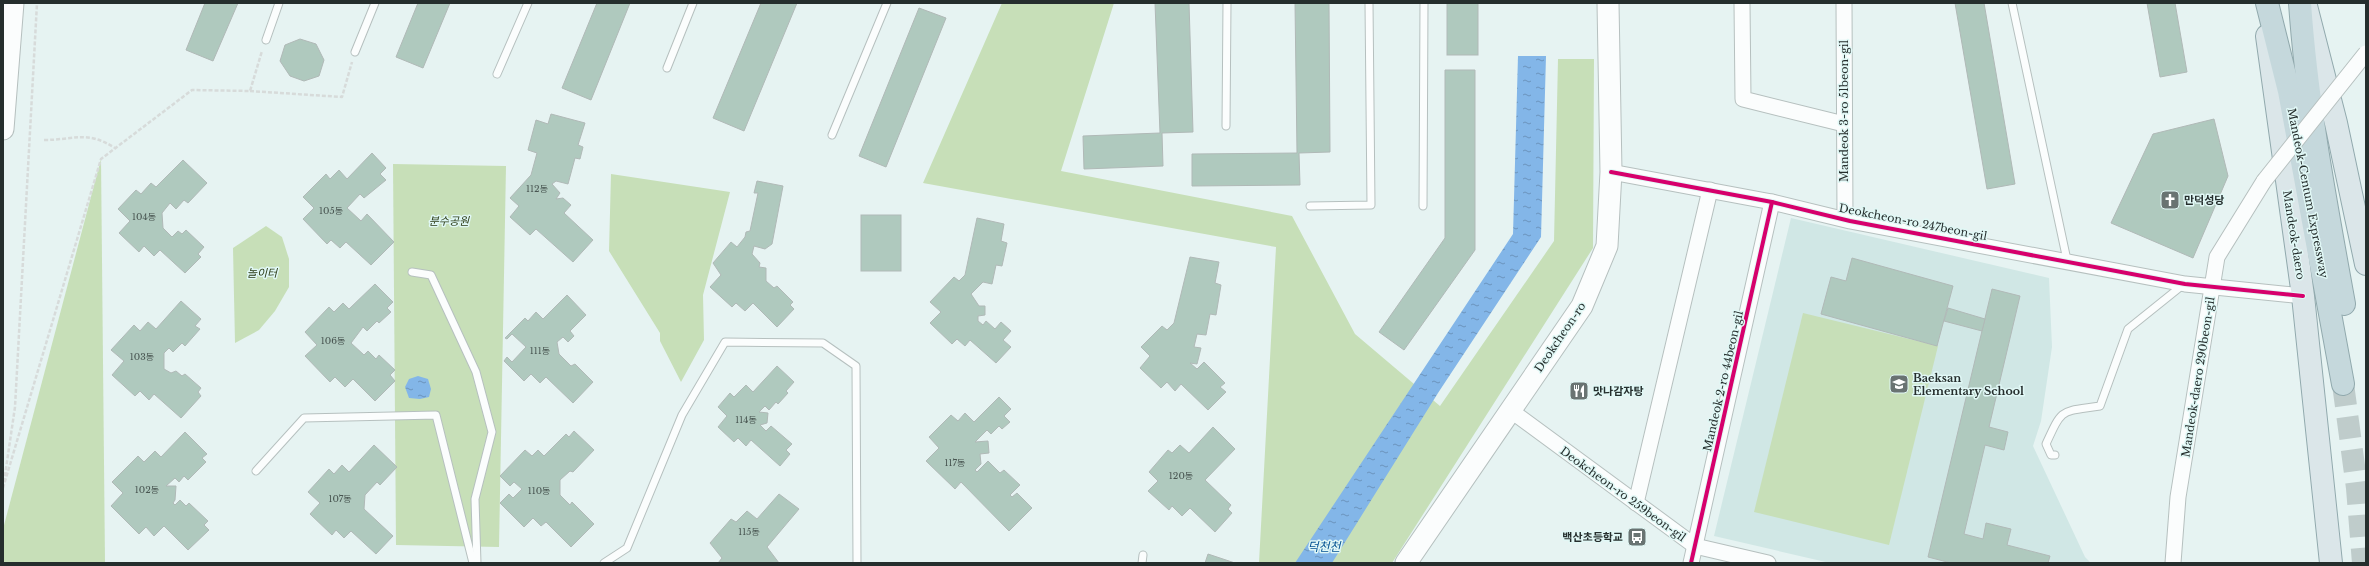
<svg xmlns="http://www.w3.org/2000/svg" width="2369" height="566" font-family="'Libre Baskerville','Noto Sans KR',serif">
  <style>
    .built { fill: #d0e7e5 }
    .green { fill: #c7dfb8 }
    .water { fill: url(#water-ripples) }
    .building { fill: #afc9be; stroke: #b0b9b7 }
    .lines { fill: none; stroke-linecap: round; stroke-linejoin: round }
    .highway-tunnel { stroke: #bfcccb; stroke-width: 22; stroke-dasharray: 22 11; stroke-linecap: butt }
    .lane-casing { stroke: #b6c0bf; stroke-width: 9 }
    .street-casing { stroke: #b6c0bf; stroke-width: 17 }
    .secondary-casing { stroke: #b6c0bf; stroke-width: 23 }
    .primary-casing { stroke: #91a9ad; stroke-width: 24 }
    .highway-casing { stroke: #91a9ad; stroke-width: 24 }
    .path { stroke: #d7dbda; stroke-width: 2.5; stroke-dasharray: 4 2; stroke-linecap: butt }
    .lane { stroke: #fbfdfd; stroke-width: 7 }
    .street { stroke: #fbfdfd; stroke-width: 15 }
    .secondary { stroke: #fbfdfd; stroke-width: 21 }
    .primary { stroke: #dbe6e9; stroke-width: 22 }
    .highway { stroke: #c5d8dc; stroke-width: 22 }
    .street-bridge-casing { stroke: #b6c0bf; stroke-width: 17; stroke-linecap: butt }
    .street-bridge { stroke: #fbfdfd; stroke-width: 15 }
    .cycleway-casing { stroke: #e1f8f6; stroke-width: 6 }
    .cycleway { stroke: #d6006c; stroke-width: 4 }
    .labels { text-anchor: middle; stroke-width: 3; stroke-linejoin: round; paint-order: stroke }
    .number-label { font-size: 9px; fill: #485551 }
    .street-label { font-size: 11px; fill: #252e2d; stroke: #e1f8f6 }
    .poi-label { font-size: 11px; font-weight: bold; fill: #252e2d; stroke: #e1f8f6; text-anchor: start }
    .park-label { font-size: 11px; font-style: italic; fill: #2a3a14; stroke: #e1f8f6 }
    .water-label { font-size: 12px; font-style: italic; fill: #045293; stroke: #e1f8f6 }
  </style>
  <defs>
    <pattern id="water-ripples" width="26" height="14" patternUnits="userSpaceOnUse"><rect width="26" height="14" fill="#83b6e8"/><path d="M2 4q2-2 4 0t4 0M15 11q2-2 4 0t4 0" fill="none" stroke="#6b94bc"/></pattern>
  </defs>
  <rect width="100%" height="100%" fill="#e6f3f2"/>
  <polygon class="built" points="1791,218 2049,278 2052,347 2041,421 2033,446 2085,557 2091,563 1830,563 1714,536"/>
  <g class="green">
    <polygon points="1002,3 1114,3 1061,171 1292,216 1355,334 1440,406 1554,241 1558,59 1594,59 1593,248 1392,563 1259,563 1276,247 923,183"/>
    <polygon points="101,159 105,563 3,563 3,529"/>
    <polygon points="393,164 506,166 499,547 396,545"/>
    <polygon points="611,174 730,192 703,295 704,340 681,382 660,341 660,333 609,251"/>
    <polygon points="266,226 282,237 289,259 289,287 275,311 259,330 235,343 233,248"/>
    <polygon points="1803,313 1938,346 1889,545 1754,512"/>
  </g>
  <g class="water">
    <polygon points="1518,56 1546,56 1541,237 1438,393 1332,563 1295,563 1513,234"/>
    <polygon points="418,376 428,379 431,389 429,397 420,399 409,398 405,387 409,379"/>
  </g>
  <g class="building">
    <polygon points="205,3 238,3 213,61 186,50"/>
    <polygon points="418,3 450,3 423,68 396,57"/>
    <polygon points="597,3 630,3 591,100 562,88"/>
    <polygon points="761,3 797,3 744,131 713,118"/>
    <polygon points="1155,3 1189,3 1193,132 1162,133 1163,166 1084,169 1083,136 1160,133"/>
    <polygon points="1295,3 1329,3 1330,152 1299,153 1300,185 1192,186 1192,154 1297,153"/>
    <rect x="1447" y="3" width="31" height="52"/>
    <polygon points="1955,3 1984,3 2015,184 1987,189"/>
    <polygon points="2147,3 2175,3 2187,72 2160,77"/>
    <polygon points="919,8 946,18 886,167 859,156"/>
    <polygon points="300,39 316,44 324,60 319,76 304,81 290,76 280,61 285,45"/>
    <polygon points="1445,70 1475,70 1475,250 1404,350 1379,332 1445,238"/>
    <polygon points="551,114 585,123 578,145 583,147 580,159 575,158 568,184 556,181 552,184 560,193 556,199 563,198 571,205 564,213 593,240 573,262 536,229 530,235 510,217 519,206 510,198 531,175 537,153 528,150 536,120 548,124"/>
    <polygon points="2214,119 2228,176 2193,258 2111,223 2153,134"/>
    <polygon points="372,153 386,168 380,174 386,180 364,198 360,194 347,208 361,221 367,214 394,242 371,265 346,242 340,248 331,240 327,244 303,219 314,208 303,197 326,174 330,179 339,170 347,179"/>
    <polygon points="183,160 207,183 188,203 184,200 176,209 170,203 162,213 163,228 172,237 178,231 182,234 186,230 204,247 198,254 201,257 185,273 160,250 154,256 144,246 139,252 119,233 130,221 118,209 136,190 141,194 151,183 156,187"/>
    <polygon points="757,181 783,186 772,244 765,249 754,246 752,254 760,263 759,267 766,268 766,281 774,288 777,286 793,302 790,305 794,309 777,327 753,303 745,311 736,303 732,307 710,287 721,275 713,263 731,242 737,247 745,237 746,232 750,231 758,193 754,193"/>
    <rect x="861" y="215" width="40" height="56"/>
    <polygon points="977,218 1004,224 1001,241 1007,243 1002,266 996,265 992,284 983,282 971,294 979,306 985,306 985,315 978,316 978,321 983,325 986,321 995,329 1001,322 1011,331 1003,340 1011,347 996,363 970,340 965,346 957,339 952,344 930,323 941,312 930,302 954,277 959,281 965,275"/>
    <polygon points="1190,257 1219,262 1215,283 1221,285 1216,315 1210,314 1206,335 1197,334 1194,347 1201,348 1197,364 1190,363 1197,369 1204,362 1225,383 1220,387 1226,392 1208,410 1181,384 1175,391 1167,382 1161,388 1140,368 1150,356 1141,347 1162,326 1167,330 1174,323"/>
    <polygon points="1852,258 1953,286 1937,346 1821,314 1831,277 1846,281"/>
    <polygon points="375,284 393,302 387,308 391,312 379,323 377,321 367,331 363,327 351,343 364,355 368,351 376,359 379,355 395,370 390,375 395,381 375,401 353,379 345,387 335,377 330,382 305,356 317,345 305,332 329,307 334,312 343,303 349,309"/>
    <polygon points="1992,289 2020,296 1989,427 2008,432 2004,450 1985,445 1964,534 1983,539 1986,523 2011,529 2007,545 2050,556 2048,563 1951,563 1928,557"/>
    <polygon points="567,295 586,315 570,331 574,336 568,342 563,337 557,342 559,354 571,366 575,364 593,382 573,403 546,377 540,383 531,374 524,381 504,361 507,357 512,362 526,347 512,334 507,339 505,338 525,318 528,321 536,312 543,319"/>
    <polygon points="181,301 201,319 195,326 200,329 185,346 182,343 173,352 169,348 164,353 164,369 171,373 176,371 182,376 185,374 201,388 198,392 201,396 181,418 154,394 149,400 140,391 135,396 112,375 124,361 111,350 134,325 140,331 148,322 156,329"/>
    <polygon points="1948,308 1985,319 1982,331 1944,321"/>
    <polygon points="777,366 794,382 786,391 788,393 778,404 776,402 769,410 765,406 759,412 768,413 767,423 760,425 766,431 771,426 792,444 786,450 790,454 780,466 751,440 746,446 738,438 734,442 718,427 727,416 718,407 730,393 734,397 746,385 753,392"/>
    <polygon points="999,397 1011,409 1004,416 1010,422 1002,429 999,426 991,434 987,430 975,442 988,441 989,453 980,454 981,464 975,470 977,472 988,461 1000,473 1004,470 1020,485 1010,495 1012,497 1017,493 1032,508 1009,531 961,482 955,489 926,461 939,448 929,437 951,415 958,421 965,413 974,422"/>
    <polygon points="1213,427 1235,449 1205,480 1231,505 1228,509 1232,513 1215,532 1190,508 1182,516 1172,506 1169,510 1148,491 1158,481 1149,472 1168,450 1172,453 1180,445 1189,453"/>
    <polygon points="574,431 594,450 573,472 570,471 560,480 560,495 570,505 572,502 594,524 571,547 546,522 541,526 533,518 524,527 500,503 509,494 513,498 522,489 514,482 510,486 500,476 525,450 532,456 538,450 544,456 566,434 569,437"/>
    <polygon points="185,432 207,454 202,458 206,462 188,480 184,476 179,482 175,478 166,486 176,486 175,500 173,503 175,505 180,500 186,506 189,503 208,521 204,525 209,530 188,550 164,526 154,536 146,527 139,534 111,506 123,493 112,482 138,456 144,462 155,451 161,457"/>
    <polygon points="374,445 397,467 380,485 377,482 365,495 364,509 393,536 376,554 351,531 344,538 336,530 332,535 310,514 320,503 308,492 329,469 334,474 342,465 349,472"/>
    <polygon points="779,494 799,509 767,547 779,563 718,563 722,558 710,543 731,519 736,522 747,511 757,519"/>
    <polygon points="1208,554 1235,563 1205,563"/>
  </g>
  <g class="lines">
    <polyline class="highway-tunnel" points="2343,384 2357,488 2363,563"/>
    <g class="lane-casing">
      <g id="lane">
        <polyline points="2012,3 2067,260"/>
        <polyline points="266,40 279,3"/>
        <polyline points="355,52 375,3"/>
        <polyline points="667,68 693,3"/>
        <polyline points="497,74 528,3"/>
        <polyline points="1226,126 1227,3"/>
        <polyline points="832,135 887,3"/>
        <polyline points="1310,206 1371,205 1369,3"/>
        <polyline points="1423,206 1424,3"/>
        <polyline points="412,272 431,275 476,372 492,432 475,499 477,563"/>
        <path d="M2055 455H2051L2046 444C2063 407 2060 412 2100 406L2128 329 2184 284"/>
        <polyline points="256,471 304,418 436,415 473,563"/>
        <polyline points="604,563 627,548 682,415 725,342 823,343 856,366 857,563"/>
        <polyline points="1142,563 1143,555"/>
      </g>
    </g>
    <g class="street-casing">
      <g id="street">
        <polyline points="1742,3 1743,99 1844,124"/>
        <polyline points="1844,3 1845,219"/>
        <polyline points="1611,172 1772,202 1850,221 2185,284 2303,296"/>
        <polyline points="1510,410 1695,546 1768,563"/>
        <polyline points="1636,503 1710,190"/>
        <polyline points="1691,563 1772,202"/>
        <polyline points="2173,563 2178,497 2217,257 2264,181"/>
      </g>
    </g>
    <g class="secondary-casing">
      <g id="secondary">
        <polyline points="3,129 13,3"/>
        <polyline points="1406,563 1582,306 1607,246 1611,172 1608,3"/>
      </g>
    </g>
    <g class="primary-casing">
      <g id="primary">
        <polyline points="2306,6 2336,123 2366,264"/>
        <polyline points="2267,36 2303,296 2331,563"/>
      </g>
    </g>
    <g class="highway-casing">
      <g id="highway">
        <polyline points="2267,3 2289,91 2343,384"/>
        <path d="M2300 3C2307 105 2326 204 2344 304"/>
      </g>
    </g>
    <g class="path">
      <polyline points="250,91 342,97 352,62"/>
      <path d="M44 140C74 140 87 130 115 148"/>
      <polyline points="4,482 15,407 37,3"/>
      <polyline points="3,488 101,159 192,90 250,91 262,51"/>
    </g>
    <use href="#lane" class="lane"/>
    <use href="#street" class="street"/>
    <use href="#secondary" class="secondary"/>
    <use href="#primary" class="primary"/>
    <use href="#highway" class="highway"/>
    <g class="street-bridge-casing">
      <polyline id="street-bridge" points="2264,181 2366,53"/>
    </g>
    <use href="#street-bridge" class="street-bridge"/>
    <g class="cycleway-casing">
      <g id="cycleway">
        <polyline points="1611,172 1772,202 1850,221 2185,284 2303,296"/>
        <polyline points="1691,563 1772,202"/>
      </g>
    </g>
    <use href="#cycleway" class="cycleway"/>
  </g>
  <defs>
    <g id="church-square" transform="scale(1)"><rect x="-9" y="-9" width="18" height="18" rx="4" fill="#697372" stroke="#e1f8f6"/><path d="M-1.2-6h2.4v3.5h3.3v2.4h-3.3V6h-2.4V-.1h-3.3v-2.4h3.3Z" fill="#fff"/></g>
    <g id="school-square" transform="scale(1)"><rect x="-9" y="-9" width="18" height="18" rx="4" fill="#697372" stroke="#e1f8f6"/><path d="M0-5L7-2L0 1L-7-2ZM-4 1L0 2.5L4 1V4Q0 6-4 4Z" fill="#fff"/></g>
    <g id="restaurant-square" transform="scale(1)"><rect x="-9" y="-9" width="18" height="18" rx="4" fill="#697372" stroke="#e1f8f6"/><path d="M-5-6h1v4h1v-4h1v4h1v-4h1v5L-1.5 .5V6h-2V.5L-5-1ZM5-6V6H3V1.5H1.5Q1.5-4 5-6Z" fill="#fff"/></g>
    <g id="bus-square" transform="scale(1)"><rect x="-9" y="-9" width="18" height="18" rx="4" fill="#697372" stroke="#e1f8f6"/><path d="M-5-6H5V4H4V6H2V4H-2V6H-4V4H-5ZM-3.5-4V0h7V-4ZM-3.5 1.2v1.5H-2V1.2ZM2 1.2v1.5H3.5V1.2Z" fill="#fff"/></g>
  </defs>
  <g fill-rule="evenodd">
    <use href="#church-square" x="2170" y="200"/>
    <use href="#school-square" x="1899" y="384"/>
    <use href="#restaurant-square" x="1579" y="391"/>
    <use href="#bus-square" x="1637" y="537"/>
  </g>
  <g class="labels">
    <g class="number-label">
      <text x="537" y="192">112동</text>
      <text x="331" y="214">105동</text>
      <text x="144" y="220">104동</text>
      <text x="333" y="344">106동</text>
      <text x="540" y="354">111동</text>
      <text x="142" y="360">103동</text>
      <text x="746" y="423">114동</text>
      <text x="955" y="466">117동</text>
      <text x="1181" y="479">120동</text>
      <text x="147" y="493">102동</text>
      <text x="539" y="494">110동</text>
      <text x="340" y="502">107동</text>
      <text x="749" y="535">115동</text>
    </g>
    <g class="street-label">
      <text transform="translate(1844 111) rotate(-90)" y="4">Mandeok 3-ro 51beon-gil</text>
      <text transform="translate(2308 193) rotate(79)" y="4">Mandeok-Centum Expressway</text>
      <text transform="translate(1913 222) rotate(11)" y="4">Deokcheon-ro 247beon-gil</text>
      <text transform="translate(2294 235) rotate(81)" y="4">Mandeok-daero</text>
      <text transform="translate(1560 337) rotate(-56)" y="4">Deokcheon-ro</text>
      <text transform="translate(2198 377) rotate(-81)" y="4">Mandeok-daero 290beon-gil</text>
      <text transform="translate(1723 381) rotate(-77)" y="4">Mandeok 2-ro 44beon-gil</text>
      <text transform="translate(1623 494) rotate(36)" y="4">Deokcheon-ro 259beon-gil</text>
    </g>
    <g class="poi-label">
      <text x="2184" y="204">만덕성당</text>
      <text x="1913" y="382">Baeksan<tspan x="1913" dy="13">Elementary School</tspan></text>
      <text x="1593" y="395">맛나감자탕</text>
      <text x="1623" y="541" text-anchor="end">백산초등학교</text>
    </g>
    <g class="park-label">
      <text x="449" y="225">분수공원</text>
      <text x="262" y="277">놀이터</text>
    </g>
    <g class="water-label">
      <text x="1324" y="551">덕천천</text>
    </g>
  </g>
  <rect width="2369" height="566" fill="none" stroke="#252e2d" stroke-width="8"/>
</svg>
